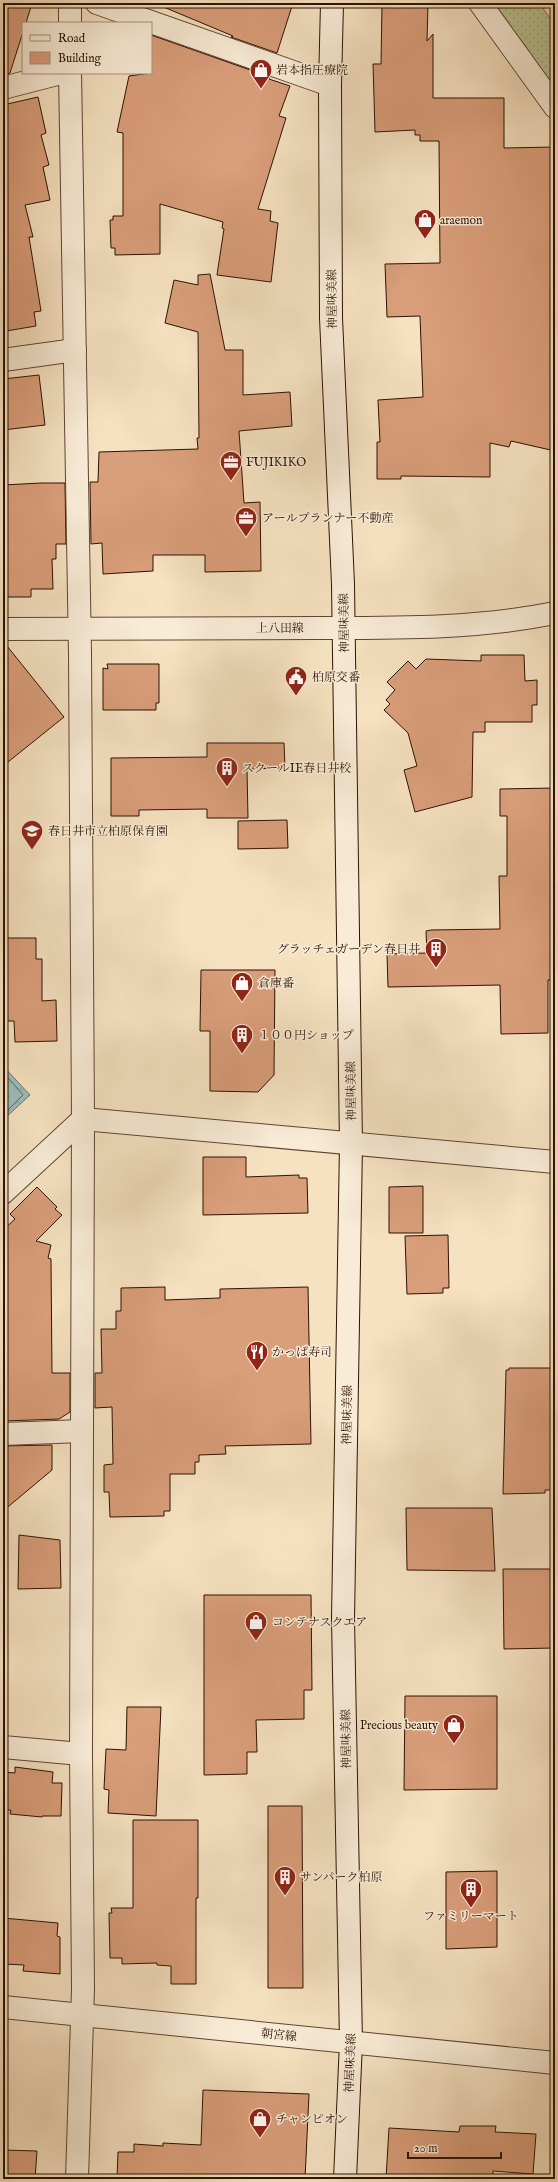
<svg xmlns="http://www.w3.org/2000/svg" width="558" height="2182" font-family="'IM FELL English','Noto Serif JP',serif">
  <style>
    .grass { fill: url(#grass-dots); stroke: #746a4b }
    .water { fill: url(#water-ripples); stroke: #717870 }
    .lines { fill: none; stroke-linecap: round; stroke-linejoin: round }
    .shore { stroke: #66665e; stroke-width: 1 }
    .building { fill: #d99e7a; stroke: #2d1102 }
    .minor-casing { stroke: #5f4532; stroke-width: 24 }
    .tertiary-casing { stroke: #5f4532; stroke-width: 24 }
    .secondary-casing { stroke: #2d1102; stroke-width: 24 }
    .minor { stroke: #f9ecd7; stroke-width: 22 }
    .tertiary { stroke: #f9ecd7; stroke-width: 22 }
    .secondary { stroke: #f9ecd7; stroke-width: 22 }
    .labels { text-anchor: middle; stroke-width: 3; stroke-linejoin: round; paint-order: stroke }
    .poi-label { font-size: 12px; fill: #2d1102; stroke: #f9ecd7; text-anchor: start }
    .street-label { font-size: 12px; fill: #2d1102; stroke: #f9ecd7 }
  </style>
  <defs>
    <pattern id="grass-dots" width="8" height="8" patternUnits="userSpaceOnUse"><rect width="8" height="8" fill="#bac494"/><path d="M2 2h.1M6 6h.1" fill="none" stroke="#a0a77e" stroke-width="1.8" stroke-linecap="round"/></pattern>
    <pattern id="water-ripples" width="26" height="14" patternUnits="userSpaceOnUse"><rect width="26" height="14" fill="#9ebcba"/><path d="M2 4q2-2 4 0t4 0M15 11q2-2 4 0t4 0" fill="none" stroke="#88a19e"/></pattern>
  </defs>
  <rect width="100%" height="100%" fill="#f6e2c1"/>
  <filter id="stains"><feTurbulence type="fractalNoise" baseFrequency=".005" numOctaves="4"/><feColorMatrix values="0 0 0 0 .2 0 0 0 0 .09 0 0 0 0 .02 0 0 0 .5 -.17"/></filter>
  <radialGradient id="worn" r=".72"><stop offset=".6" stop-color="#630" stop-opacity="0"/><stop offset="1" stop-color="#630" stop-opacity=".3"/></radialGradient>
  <polygon class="grass" points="494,3 539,3 555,25 555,88"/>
  <polygon class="water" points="3,1066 30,1095 3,1120"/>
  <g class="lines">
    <polyline class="shore" points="3,1072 23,1095 3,1115"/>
  </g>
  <g class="building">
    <polygon points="3,3 32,3 26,23 23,23 23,32 10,73 3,75"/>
    <polygon points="154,3 293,3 277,53 231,37 233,36"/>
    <polygon points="382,3 428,3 427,41 433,34 433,98 504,98 504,148 555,147 555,451 511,441 509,447 490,443 490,477 401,476 401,479 377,479 377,442 380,442 378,400 423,397 420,316 387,317 385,264 440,263 439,141 420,141 420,135 415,135 415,130 375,132 373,64 381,64"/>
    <polygon points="151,35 270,77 269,79 290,86 279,116 286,118 258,209 271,211 270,221 278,223 271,282 217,275 224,229 222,228 223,222 160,204 160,254 115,255 115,248 111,248 110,220 113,220 113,216 123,216 123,133 117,132 129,76 151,73"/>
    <polygon points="38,97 46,133 41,135 49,165 43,167 50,200 25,205 33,237 29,237 41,311 34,312 36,326 6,331 6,328 3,329 3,105"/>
    <polygon points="210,274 225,350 243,350 243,395 290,392 292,426 239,431 244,503 260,502 261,571 205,572 205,555 153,555 153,571 103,574 102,543 91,544 90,482 98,482 99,452 198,449 197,438 199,438 198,332 165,323 174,280 198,285 198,275"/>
    <polygon points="39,375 45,425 3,430 3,379"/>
    <polygon points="41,483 65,483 66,544 56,544 56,559 52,559 53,589 31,589 31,597 3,597 3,485"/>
    <polygon points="3,641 64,717 3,766"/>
    <polygon points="481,655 524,655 525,681 537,680 537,705 532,705 532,722 485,722 485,732 473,732 472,797 415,812 404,770 417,766 408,733 384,710 390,704 386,700 395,690 387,682 408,661 416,669 426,659 481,661"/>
    <polygon points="107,664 159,664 159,703 156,703 156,710 103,710 103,668 108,669"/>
    <polygon points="207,743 284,743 285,768 247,769 248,818 207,818 207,809 139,810 139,816 111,816 111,758 207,757"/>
    <polygon points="555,788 555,979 548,980 548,1033 501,1034 500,985 388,987 387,954 427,953 426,931 431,930 500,929 499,876 507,876 507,816 500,816 500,789"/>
    <polygon points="287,820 288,848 238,849 238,821"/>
    <polygon points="3,938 36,938 36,959 42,959 42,1001 56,1000 57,1041 15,1042 14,1021 3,1021"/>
    <polygon points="201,970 275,970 274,1075 258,1092 210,1091 210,1031 200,1031"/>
    <polygon points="203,1157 246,1157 246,1177 299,1175 299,1178 307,1178 308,1213 203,1215"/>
    <polygon points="423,1186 423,1233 389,1233 389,1187"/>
    <polygon points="37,1187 57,1207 55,1209 62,1215 36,1241 51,1245 48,1258 51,1259 52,1373 70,1373 70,1412 59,1419 3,1421 3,1230 15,1219 10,1214"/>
    <polygon points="448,1235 449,1288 443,1288 443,1293 407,1294 405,1236"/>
    <polygon points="165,1287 165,1300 220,1298 220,1289 308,1287 311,1444 225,1446 226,1454 199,1455 199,1462 195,1462 195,1474 170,1474 170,1511 164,1511 164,1516 110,1517 109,1492 104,1492 104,1465 113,1464 112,1407 95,1408 95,1373 102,1373 101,1329 116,1329 116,1311 121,1311 121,1288"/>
    <polygon points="509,1368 555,1368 553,1490 545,1490 545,1493 503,1494 506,1370 509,1370"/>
    <polygon points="52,1445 52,1470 3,1511 3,1446"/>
    <polygon points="406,1508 492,1508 495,1571 407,1570"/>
    <polygon points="19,1535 60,1540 61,1588 18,1589"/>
    <polygon points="503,1569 555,1569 555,1648 504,1649"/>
    <polygon points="204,1595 311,1595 312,1690 304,1690 304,1719 256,1720 257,1752 247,1752 247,1774 204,1775"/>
    <polygon points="405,1696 497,1696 497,1789 404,1790"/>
    <polygon points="127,1707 161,1707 156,1816 108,1813 109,1790 104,1789 106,1749 126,1750"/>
    <polygon points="15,1767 53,1772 52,1783 62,1783 61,1816 42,1816 42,1817 10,1814 11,1810 3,1810 3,1772 15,1773"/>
    <polygon points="268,1806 302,1806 303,1988 268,1988"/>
    <polygon points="133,1820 198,1820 198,1898 196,1898 196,1984 171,1984 171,1966 157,1965 157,1963 122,1964 122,1958 110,1958 109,1913 112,1913 111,1908 133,1908"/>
    <polygon points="497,1871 497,1947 446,1949 446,1872"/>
    <polygon points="3,1918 58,1923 57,1936 60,1937 60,1974 23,1971 24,1965 3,1964"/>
    <polygon points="203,2090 309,2094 305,2179 194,2177 194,2179 117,2179 118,2152 134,2152 134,2144 163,2146 163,2143 201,2145"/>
    <polygon points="460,2126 496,2126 495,2132 536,2134 533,2174 493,2171 493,2179 386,2179 389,2128 459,2132"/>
    <polygon points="3,2150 37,2151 35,2179 3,2179"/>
  </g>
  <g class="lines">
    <g class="minor-casing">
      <g id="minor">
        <polyline points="97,3 330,85"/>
        <polyline points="480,3 555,107"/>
        <polyline points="70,23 70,3"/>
        <polyline points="70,73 80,654 83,1119 81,1754 83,1988 77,2179"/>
        <polyline points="3,88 61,73"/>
        <polyline points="3,360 75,350"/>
        <polyline points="3,1193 83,1119 555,1162"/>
        <polyline points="3,1434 82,1431"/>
        <polyline points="3,1747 81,1754"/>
      </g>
    </g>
    <g class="tertiary-casing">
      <g id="tertiary">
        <path d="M3 629C107 628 211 629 314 628 395 628 475 629 555 613"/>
        <polyline points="3,2007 555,2063"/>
      </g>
    </g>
    <g class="secondary-casing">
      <polyline id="secondary" points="332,3 330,85 331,318 343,584 351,1144 343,1619 351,2042 345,2179"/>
    </g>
    <use href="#minor" class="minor"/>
    <use href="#tertiary" class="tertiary"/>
    <use href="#secondary" class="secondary"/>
  </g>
  <defs>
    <g id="shop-pin" transform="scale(1.15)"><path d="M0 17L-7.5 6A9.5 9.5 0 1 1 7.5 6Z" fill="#8f2418" stroke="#f9ecd7"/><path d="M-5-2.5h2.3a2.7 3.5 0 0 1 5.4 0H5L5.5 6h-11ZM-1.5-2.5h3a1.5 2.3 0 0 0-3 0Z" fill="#fff"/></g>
    <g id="office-pin" transform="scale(1.15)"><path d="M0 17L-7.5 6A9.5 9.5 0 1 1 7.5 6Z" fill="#8f2418" stroke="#f9ecd7"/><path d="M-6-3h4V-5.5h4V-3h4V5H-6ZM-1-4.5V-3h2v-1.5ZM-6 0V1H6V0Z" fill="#fff"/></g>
    <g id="civic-pin" transform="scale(1.15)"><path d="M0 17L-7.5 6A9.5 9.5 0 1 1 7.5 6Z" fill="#8f2418" stroke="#f9ecd7"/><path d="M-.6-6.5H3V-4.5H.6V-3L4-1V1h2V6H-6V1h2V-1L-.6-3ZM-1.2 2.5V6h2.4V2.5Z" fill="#fff"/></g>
    <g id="building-pin" transform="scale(1.15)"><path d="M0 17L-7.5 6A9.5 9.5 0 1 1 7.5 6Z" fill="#8f2418" stroke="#f9ecd7"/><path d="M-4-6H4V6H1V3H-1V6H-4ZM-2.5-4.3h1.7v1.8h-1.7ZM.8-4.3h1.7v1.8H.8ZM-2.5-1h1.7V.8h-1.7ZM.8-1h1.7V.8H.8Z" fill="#fff"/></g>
    <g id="school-pin" transform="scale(1.15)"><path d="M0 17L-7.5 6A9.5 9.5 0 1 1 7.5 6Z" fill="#8f2418" stroke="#f9ecd7"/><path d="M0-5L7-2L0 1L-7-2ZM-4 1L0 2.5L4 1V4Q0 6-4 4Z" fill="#fff"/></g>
    <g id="restaurant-pin" transform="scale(1.15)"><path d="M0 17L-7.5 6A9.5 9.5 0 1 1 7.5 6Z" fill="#8f2418" stroke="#f9ecd7"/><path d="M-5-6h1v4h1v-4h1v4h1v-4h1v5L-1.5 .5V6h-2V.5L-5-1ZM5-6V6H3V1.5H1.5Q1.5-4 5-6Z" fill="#fff"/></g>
  </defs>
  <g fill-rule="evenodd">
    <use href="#shop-pin" x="261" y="70"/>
    <use href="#shop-pin" x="425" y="220"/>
    <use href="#office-pin" x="231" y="462"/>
    <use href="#office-pin" x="246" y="518"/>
    <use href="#civic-pin" x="296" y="677"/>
    <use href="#building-pin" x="227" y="768"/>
    <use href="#school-pin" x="32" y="831"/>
    <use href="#building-pin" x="436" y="949"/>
    <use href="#shop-pin" x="242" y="983"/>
    <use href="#building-pin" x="242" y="1035"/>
    <use href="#restaurant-pin" x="257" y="1352"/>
    <use href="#shop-pin" x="256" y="1622"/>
    <use href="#shop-pin" x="454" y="1725"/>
    <use href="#building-pin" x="285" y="1877"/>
    <use href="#building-pin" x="471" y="1889"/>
    <use href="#shop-pin" x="260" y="2119"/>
  </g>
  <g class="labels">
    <g class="poi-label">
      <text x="276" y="74">岩本指圧療院</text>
      <text x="440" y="224">araemon</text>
      <text x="246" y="466">FUJIKIKO</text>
      <text x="262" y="522">アールプランナー不動産</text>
      <text x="312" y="681">柏原交番</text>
      <text x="242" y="772">スクールIE春日井校</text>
      <text x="48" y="835">春日井市立柏原保育園</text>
      <text x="420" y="953" text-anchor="end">グラッチェガーデン春日井</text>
      <text x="258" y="987">倉庫番</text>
      <text x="258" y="1039">１００円ショップ</text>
      <text x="272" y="1356">かっぱ寿司</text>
      <text x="272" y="1626">コンテナスクエア</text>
      <text x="438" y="1729" text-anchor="end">Precious beauty</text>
      <text x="300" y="1881">サンパーク柏原</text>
      <text x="471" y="1920" text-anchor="middle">ファミリーマート</text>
      <text x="276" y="2123">チャンピオン</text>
    </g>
    <g class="street-label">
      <text transform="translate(332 299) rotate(-91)" y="4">神屋味美線</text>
      <text transform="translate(344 623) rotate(-91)" y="4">神屋味美線</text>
      <text x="280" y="632">上八田線</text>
      <text transform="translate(351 1091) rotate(-91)" y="4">神屋味美線</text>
      <text transform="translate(347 1415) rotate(-89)" y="4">神屋味美線</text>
      <text transform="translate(346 1739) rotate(-91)" y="4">神屋味美線</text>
      <text transform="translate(279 2035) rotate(6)" y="4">朝宮線</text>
      <text transform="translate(350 2063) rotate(-88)" y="4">神屋味美線</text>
    </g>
  </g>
  <rect width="558" height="2182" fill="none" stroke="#f6e2c1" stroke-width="16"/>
  <rect x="4" y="4" width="550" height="2174" fill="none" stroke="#2d1102" stroke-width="2"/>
  <rect x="8" y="8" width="542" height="2166" fill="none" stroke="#2d1102"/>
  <rect x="22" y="22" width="130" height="52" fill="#f9ecd7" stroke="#a79482"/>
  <rect x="30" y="35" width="20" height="6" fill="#f9ecd7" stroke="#a79482"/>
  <text x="58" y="42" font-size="12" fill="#2d1102">Road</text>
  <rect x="30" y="52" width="20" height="12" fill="#d99e7a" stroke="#a79482"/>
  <text x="58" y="62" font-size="12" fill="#2d1102">Building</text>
  <path d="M408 2152v6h93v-6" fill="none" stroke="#2d1102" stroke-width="2"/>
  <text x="414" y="2152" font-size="12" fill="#2d1102" stroke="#f9ecd7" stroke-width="3" paint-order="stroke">20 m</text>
  <rect width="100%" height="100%" filter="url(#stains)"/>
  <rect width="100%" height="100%" fill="url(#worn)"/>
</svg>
